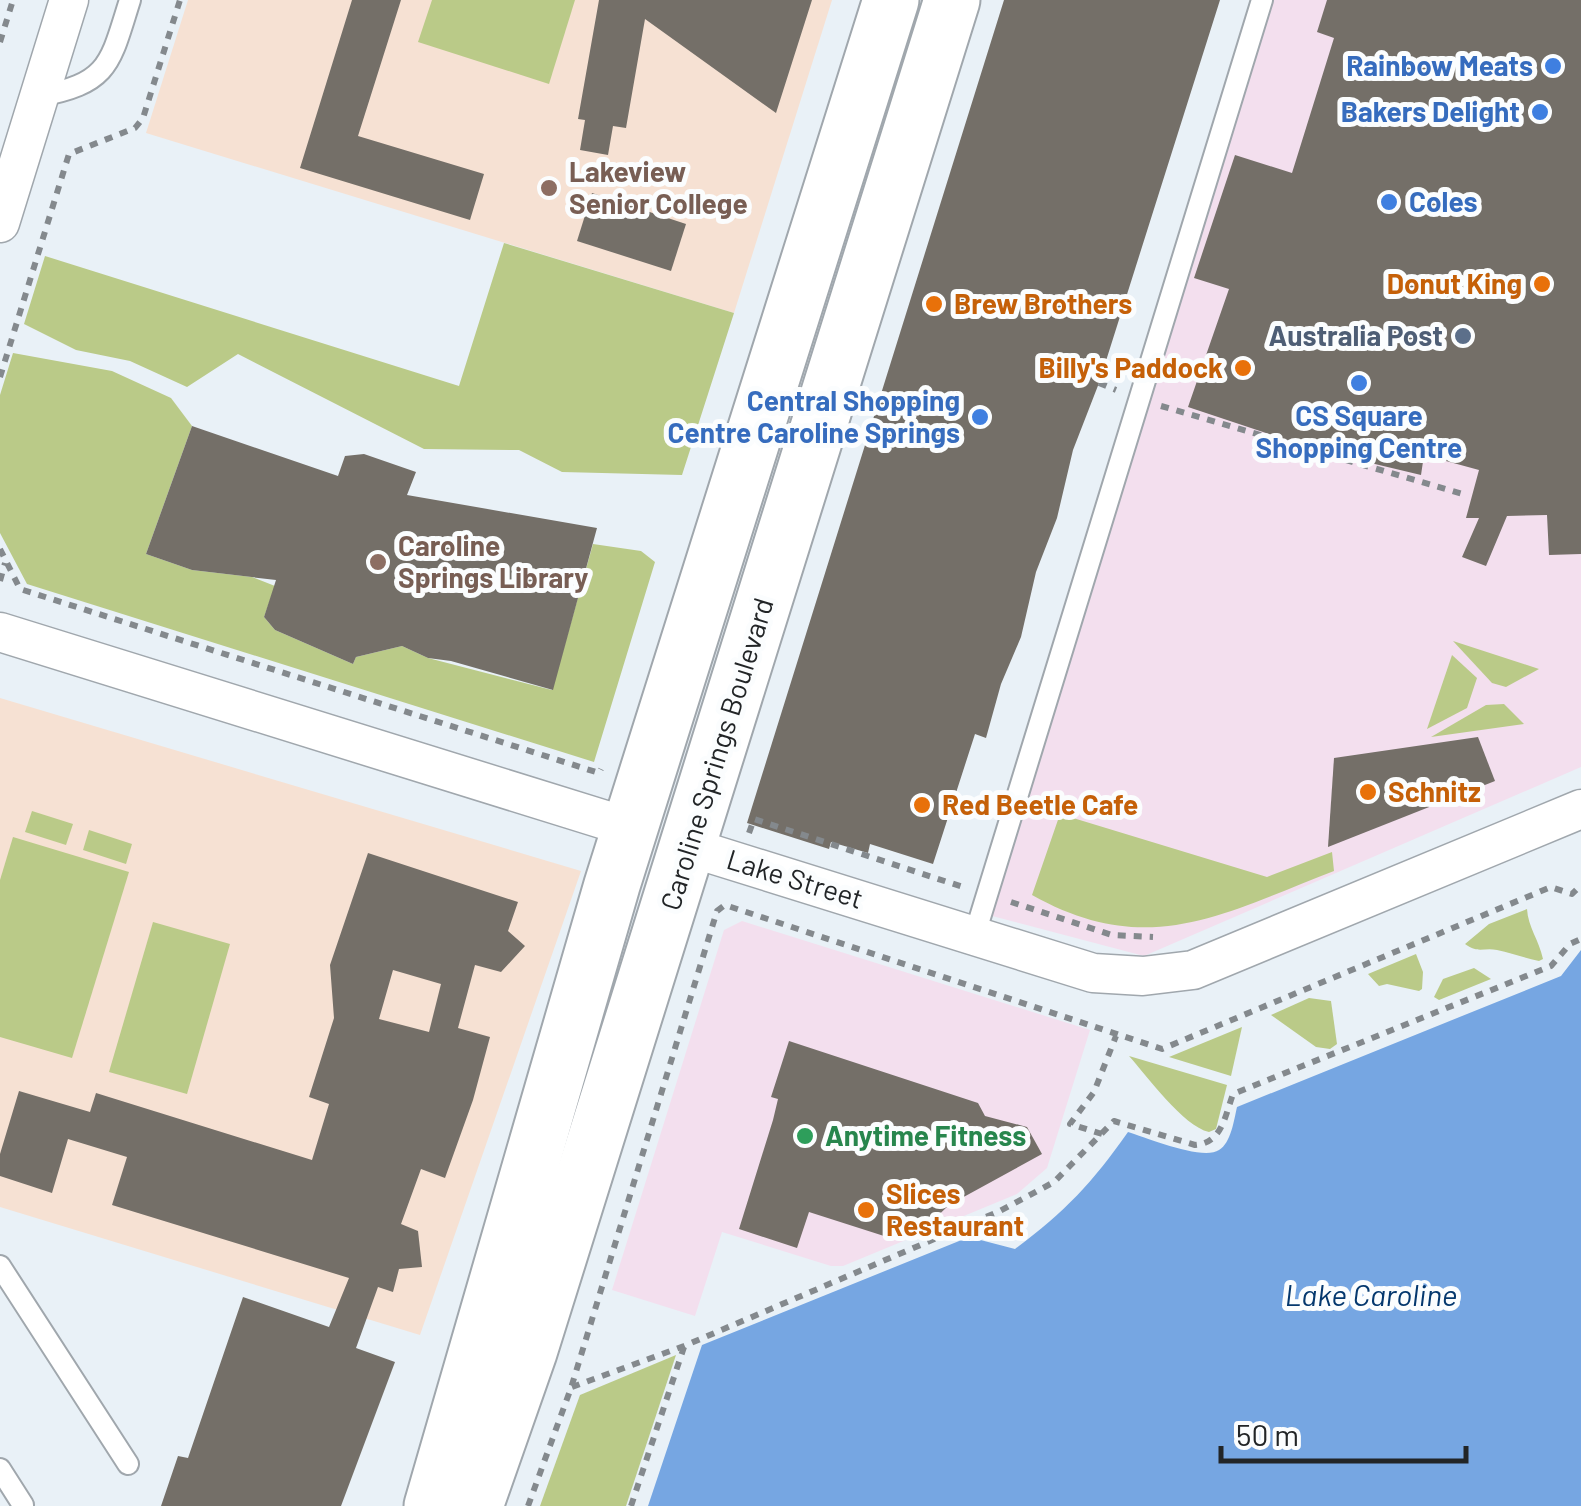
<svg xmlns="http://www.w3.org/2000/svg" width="1581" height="1506" font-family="Barlow,sans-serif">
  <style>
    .commercial { fill: #f3dfee }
    .education { fill: #f6e1d3 }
    .green { fill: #baca88 }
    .water { fill: #76a6e2 }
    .building { fill: #746f68; fill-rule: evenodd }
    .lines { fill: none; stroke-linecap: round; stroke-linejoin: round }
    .lane-casing { stroke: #a0a7ad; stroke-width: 24 }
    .street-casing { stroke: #a0a7ad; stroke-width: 41 }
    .secondary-casing { stroke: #a0a7ad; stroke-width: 59 }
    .path { stroke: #84898d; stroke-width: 6; stroke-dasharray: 8 8; stroke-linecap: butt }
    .lane { stroke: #fff; stroke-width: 20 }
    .street { stroke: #fff; stroke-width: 38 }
    .secondary { stroke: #fff; stroke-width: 55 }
    .shop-dot { fill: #3f7fe0; stroke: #fbfdfe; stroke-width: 4 }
    .education-dot { fill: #8d6e63; stroke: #fbfdfe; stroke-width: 4 }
    .food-dot { fill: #e8710a; stroke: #fbfdfe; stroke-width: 4 }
    .service-dot { fill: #5c6f8a; stroke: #fbfdfe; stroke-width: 4 }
    .leisure-dot { fill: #2e9e5b; stroke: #fbfdfe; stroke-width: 4 }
    .labels { text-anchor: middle; stroke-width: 10; stroke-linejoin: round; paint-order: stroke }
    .shop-label { font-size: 28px; font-weight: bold; fill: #366cbe; stroke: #fbfdfe; text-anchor: end }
    .education-label { font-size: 28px; font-weight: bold; fill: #785e54; stroke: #fbfdfe; text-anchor: start }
    .food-label { font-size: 28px; font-weight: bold; fill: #c56008; stroke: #fbfdfe; text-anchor: start }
    .service-label { font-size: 28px; font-weight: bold; fill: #4e5e75; stroke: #fbfdfe; text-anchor: end }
    .street-label { font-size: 28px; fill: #222527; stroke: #fbfdfe }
    .leisure-label { font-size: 28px; font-weight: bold; fill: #27864d; stroke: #fbfdfe; text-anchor: start }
    .water-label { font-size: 30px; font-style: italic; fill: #05386e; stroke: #fbfdfe }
  </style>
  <rect width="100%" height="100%" fill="#e9f1f7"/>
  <g class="commercial">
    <polygon points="1256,0 1581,0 1581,767 1144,956 973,911"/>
    <polygon points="742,921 1090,1030 1047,1168 1017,1194 843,1266 831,1266 722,1232 695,1316 612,1290 724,930"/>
  </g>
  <g class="education">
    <polygon points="188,0 832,0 734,313 146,133"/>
    <polygon points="0,698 581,871 420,1335 0,1207"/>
  </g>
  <g class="green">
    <polygon points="432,0 575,0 549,84 418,42"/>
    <polygon points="504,243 734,313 682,475 562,472 519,450 424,449 238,354 187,387 130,361 76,350 24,324 45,256 459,386"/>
    <polygon points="13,353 112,371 171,398 192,426 146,554 192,570 252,577 275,586 264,617 275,630 353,664 356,657 402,646 428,658 552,690 593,544 641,551 655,562 594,762 27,584 0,533 0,395"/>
    <polygon points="1453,641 1539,669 1506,687 1492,683"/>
    <polygon points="1452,655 1477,678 1467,708 1427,729"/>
    <polygon points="1504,704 1524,724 1431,737 1486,705"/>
    <polygon points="32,811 73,824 66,845 25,832"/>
    <path d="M1060 814 1267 877 1332 852 1334 871C1222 914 1148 960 1032 895Z"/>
    <polygon points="89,830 132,844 126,864 83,850"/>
    <polygon points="13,837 129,872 72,1058 0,1037 0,880"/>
    <path d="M1527 909C1528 927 1539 940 1543 959L1539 961C1524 958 1512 953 1497 950 1484 947 1478 954 1465 944L1489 924Z"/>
    <polygon points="153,922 230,944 187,1094 109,1072"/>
    <polygon points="1416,954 1423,972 1422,989 1419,991 1387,984 1379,986 1368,974"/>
    <polygon points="1474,968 1491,979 1439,1000 1434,997 1443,979"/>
    <polygon points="1309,998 1331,1001 1337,1044 1330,1049 1316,1047 1271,1015"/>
    <polygon points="1242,1027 1231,1076 1169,1057"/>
    <path d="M1129 1056 1227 1085 1216 1129 1209 1132C1183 1126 1147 1076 1129 1056Z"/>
    <polygon points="676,1355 626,1506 540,1506 580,1395"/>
  </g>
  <path class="water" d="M1581 950V1506H648L702 1345 969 1237 1015 1249C1065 1212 1092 1183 1128 1132 1147 1138 1203 1161 1219 1150 1231 1143 1234 1120 1237 1107L1561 976Z"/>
  <g class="building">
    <polygon points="352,0 401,0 358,136 484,174 470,220 300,168"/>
    <polygon points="599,0 812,0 776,113 645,19 626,128 613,126 608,155 580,150 585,120 578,119"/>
    <polygon points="1004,0 1220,0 1099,383 1073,450 1057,518 1036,572 1021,637 1001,684 986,738 975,734 933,864 870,844 868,853 831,842 829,849 747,823"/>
    <polygon points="1327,0 1581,0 1581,554 1549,555 1547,515 1507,516 1486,566 1462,557 1479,518 1466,518 1479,470 1424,455 1421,475 1287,443 1287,440 1188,407 1229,289 1194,278 1235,155 1292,173 1334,38 1317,32"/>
    <polygon points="592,193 686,224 671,271 577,241"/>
    <polygon points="192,426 338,476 345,456 364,454 416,472 407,495 597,528 553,690 451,661 428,658 402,646 356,657 353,664 275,630 264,617 276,580 192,570 146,554"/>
    <polygon points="1478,737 1495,781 1328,847 1334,758"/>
    <path d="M368 853 518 902 508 931 525 946 501 972 475 965 458 1028 490 1037 473 1100 445 1178 421 1169 401 1224 418 1231 422 1267 399 1269 393 1292 378 1287 356 1348 395 1362 341 1506H161L178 1456 188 1458 243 1297 329 1327 349 1278 112 1205 127 1157 68 1139 52 1193 0 1176V1154L19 1091 90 1112 96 1093 312 1160 329 1104 309 1097 334 1018 330 965ZM393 970 441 984 429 1032 379 1019Z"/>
    <polygon points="789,1041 978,1103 985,1116 1027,1127 1042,1154 949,1205 924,1229 902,1237 884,1236 809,1212 797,1248 739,1229 773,1120 778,1099 771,1097"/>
  </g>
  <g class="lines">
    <g class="lane-casing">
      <g id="lane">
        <path d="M40 96C110 83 110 63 130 0"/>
        <polyline points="974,937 1262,0"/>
        <polyline points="0,1266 128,1464"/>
        <polyline points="0,1469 23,1505"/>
      </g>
    </g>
    <g class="street-casing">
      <g id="street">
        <polyline points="0,223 69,0"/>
        <polyline points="0,632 631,828"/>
        <polyline points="689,847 1093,973 1143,976 1193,970 1581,809"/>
      </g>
    </g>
    <g class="secondary-casing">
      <g id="secondary">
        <polyline points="432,1506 612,885 891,0"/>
        <polyline points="475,1506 529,1352 952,0"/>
      </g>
    </g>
    <g class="path">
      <polyline points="0,42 13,0"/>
      <polyline points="0,377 69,154 135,128 143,118 180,0"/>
      <polyline points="1099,383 1116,390"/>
      <polyline points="1161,406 1466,495"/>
      <polyline points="0,549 20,589 599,773 601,769"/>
      <polyline points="0,581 5,563"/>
      <polyline points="749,833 754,819 966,888"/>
      <polyline points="1011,902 1112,935 1153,937"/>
      <polyline points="1102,1134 1070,1124 1094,1092 1116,1036"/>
      <path d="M572 1387 684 1346 1000 1211 1054 1182 1114 1121 1195 1145C1222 1143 1225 1116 1233 1094L1551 966 1570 944 1581 939"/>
      <polyline points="528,1506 571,1388 717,911 725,905 1162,1049 1551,887 1572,894 1581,885"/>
      <polyline points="631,1506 684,1347"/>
    </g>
    <use href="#lane" class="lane"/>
    <use href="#street" class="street"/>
    <use href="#secondary" class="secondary"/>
  </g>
  <g class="shop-dot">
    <circle cx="1553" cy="66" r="10"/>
    <circle cx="1540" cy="112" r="10"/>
    <circle cx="1389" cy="202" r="10"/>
    <circle cx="1359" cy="383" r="10"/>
    <circle cx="980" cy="417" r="10"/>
  </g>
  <g class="education-dot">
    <circle cx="549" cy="188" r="10"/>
    <circle cx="378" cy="562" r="10"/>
  </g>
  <g class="food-dot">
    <circle cx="1542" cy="284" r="10"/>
    <circle cx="934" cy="304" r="10"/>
    <circle cx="1243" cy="368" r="10"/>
    <circle cx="1368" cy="792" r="10"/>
    <circle cx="922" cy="805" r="10"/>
    <circle cx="866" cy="1210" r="10"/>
  </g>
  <circle class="service-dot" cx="1463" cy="336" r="10"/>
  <circle class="leisure-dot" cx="805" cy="1136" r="10"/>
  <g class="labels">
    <g class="shop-label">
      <text x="1533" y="76">Rainbow Meats</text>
      <text x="1520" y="122">Bakers Delight</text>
      <text x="1409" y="212" text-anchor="start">Coles</text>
      <text x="960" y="411">Central Shopping<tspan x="960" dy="32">Centre Caroline Springs</tspan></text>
      <text x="1359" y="426" text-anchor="middle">CS Square<tspan x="1359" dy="32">Shopping Centre</tspan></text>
    </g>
    <g class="education-label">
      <text x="569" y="182">Lakeview<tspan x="569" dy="32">Senior College</tspan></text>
      <text x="398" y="556">Caroline<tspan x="398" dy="32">Springs Library</tspan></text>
    </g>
    <g class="food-label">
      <text x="1522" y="294" text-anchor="end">Donut King</text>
      <text x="954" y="314">Brew Brothers</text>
      <text x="1223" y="378" text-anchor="end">Billy's Paddock</text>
      <text x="1388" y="802">Schnitz</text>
      <text x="942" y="815">Red Beetle Cafe</text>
      <text x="886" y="1204">Slices<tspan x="886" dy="32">Restaurant</tspan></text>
    </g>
    <g class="service-label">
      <text x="1443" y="346">Australia Post</text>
    </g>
    <g class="street-label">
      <text transform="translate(717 754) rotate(-73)" y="10">Caroline Springs Boulevard</text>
      <text transform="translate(795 879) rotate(17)" y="10">Lake Street</text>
    </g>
    <g class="leisure-label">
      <text x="825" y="1146">Anytime Fitness</text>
    </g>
    <g class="water-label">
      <text x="1371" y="1306">Lake Caroline</text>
    </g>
  </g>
  <path d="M1221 1446v15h245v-15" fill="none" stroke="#222527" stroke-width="5"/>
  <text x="1236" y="1446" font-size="30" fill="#222527" stroke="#fbfdfe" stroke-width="8" paint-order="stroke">50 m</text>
</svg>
